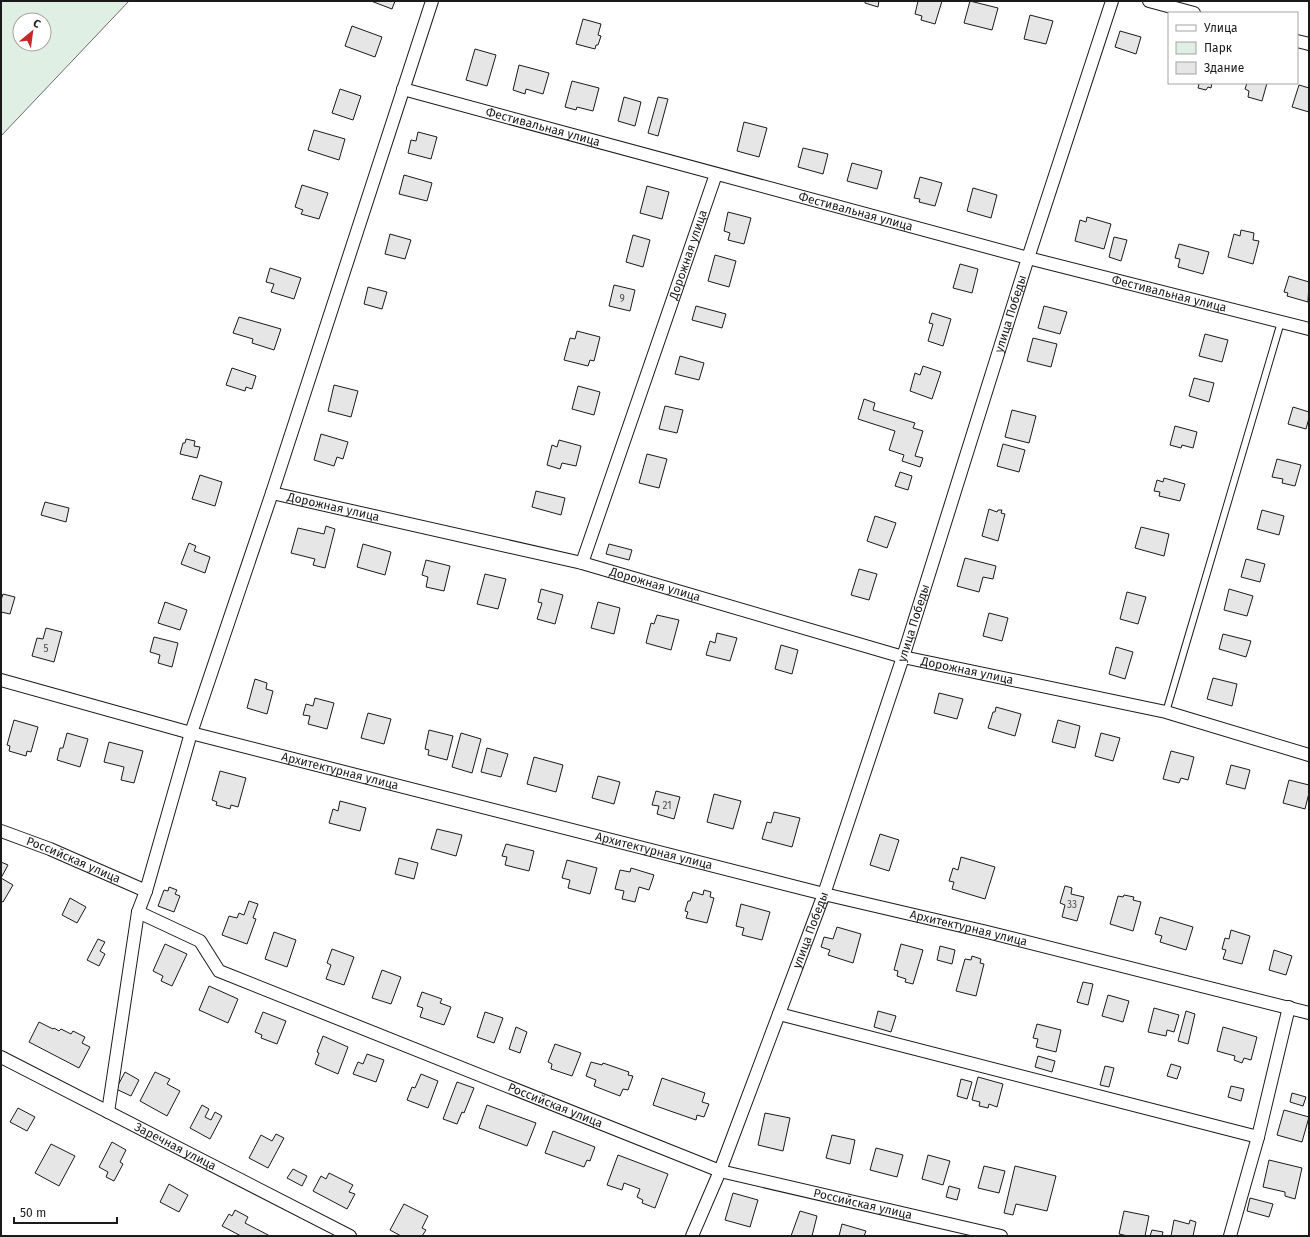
<svg xmlns="http://www.w3.org/2000/svg" width="1310" height="1237" font-family="'Fira Sans',sans-serif">
  <style>
    .green { fill: #e0efe3; stroke: #6a6a6a; fill-rule: evenodd }
    .building { fill: #e6e6e6; stroke: #1a1a1a }
    .lines { fill: none; stroke-linecap: round; stroke-linejoin: round }
    .service-casing { stroke: #1a1a1a; stroke-width: 8 }
    .minor-casing { stroke: #1a1a1a; stroke-width: 14 }
    .service { stroke: #fff; stroke-width: 6 }
    .minor { stroke: #fff; stroke-width: 12 }
    .labels { text-anchor: middle; stroke-width: 3; stroke-linejoin: round; paint-order: stroke }
    .number-label { font-size: 10px; fill: #4d4d4d }
    .street-label { font-size: 12px; fill: #1a1a1a; stroke: #fff }
  </style>
  <rect width="100%" height="100%" fill="#fff"/>
  <path class="green" d="M1 1H129L1 136ZM20 20H44V44H20Z"/>
  <g class="building">
    <polygon points="371,1 395,1 392,9"/>
    <polygon points="865,1 879,1 878,7 865,3"/>
    <polygon points="918,1 942,1 935,24 921,20 922,16 915,14"/>
    <polygon points="970,1 998,8 992,30 964,23"/>
    <polygon points="1030,15 1053,21 1046,44 1024,39"/>
    <polygon points="583,19 601,24 598,35 601,36 598,45 596,45 595,49 576,44"/>
    <polygon points="352,26 382,37 375,57 345,46"/>
    <polygon points="1120,31 1141,37 1136,54 1115,47"/>
    <polygon points="475,49 496,55 487,86 466,80"/>
    <polygon points="519,65 549,73 543,94 526,89 525,94 513,90"/>
    <polygon points="572,81 599,88 593,111 577,107 576,110 565,107"/>
    <polygon points="1195,83 1212,83 1211,88 1208,87 1206,90 1198,88 1199,84"/>
    <polygon points="1247,83 1267,83 1262,101 1248,97 1249,91 1245,89"/>
    <polygon points="1299,85 1309,88 1309,112 1292,107"/>
    <polygon points="340,89 361,96 353,120 332,113"/>
    <polygon points="624,97 641,102 635,126 618,121"/>
    <polygon points="658,97 668,99 658,136 648,133"/>
    <polygon points="744,122 767,128 759,157 737,151"/>
    <polygon points="314,130 345,139 339,160 308,150"/>
    <polygon points="418,132 437,137 431,159 408,153 411,140 416,141"/>
    <polygon points="803,148 828,154 823,174 798,167"/>
    <polygon points="852,163 882,171 877,189 847,181"/>
    <polygon points="404,175 432,183 427,201 399,194"/>
    <polygon points="920,177 942,183 935,206 919,202 920,199 914,198"/>
    <polygon points="302,185 328,193 319,219 301,214 303,210 295,207"/>
    <polygon points="647,186 669,192 662,219 640,213"/>
    <polygon points="973,188 997,195 991,218 967,211"/>
    <polygon points="728,212 751,218 744,244 728,240 730,233 724,231"/>
    <polygon points="1087,217 1111,224 1104,249 1075,241 1080,220 1086,222"/>
    <polygon points="1241,230 1254,233 1253,240 1259,241 1253,264 1228,257 1234,234 1240,236"/>
    <polygon points="390,234 411,240 405,259 385,254"/>
    <polygon points="633,235 650,240 643,267 626,262"/>
    <polygon points="1114,237 1127,240 1121,261 1109,257"/>
    <polygon points="1179,244 1209,252 1203,274 1178,267 1180,259 1175,258"/>
    <polygon points="715,255 736,261 729,287 708,281"/>
    <polygon points="960,264 978,269 972,293 953,288"/>
    <polygon points="270,268 301,278 294,299 271,292 274,284 266,282"/>
    <polygon points="1289,276 1309,282 1308,302 1287,296 1288,293 1284,292"/>
    <polygon points="614,285 635,290 630,311 609,306"/>
    <polygon points="368,287 387,292 382,309 364,304"/>
    <polygon points="696,306 726,314 722,328 692,320"/>
    <polygon points="1044,306 1067,312 1060,334 1038,328"/>
    <polygon points="932,313 951,319 943,346 928,341 933,324 929,323"/>
    <polygon points="239,317 281,329 274,350 252,343 253,339 233,333"/>
    <polygon points="577,331 600,337 594,361 590,360 588,366 564,360 570,338 575,339"/>
    <polygon points="1205,334 1228,340 1222,362 1199,356"/>
    <polygon points="1033,338 1057,344 1051,367 1027,361"/>
    <polygon points="680,356 704,363 699,380 675,374"/>
    <polygon points="923,366 941,372 932,399 910,391 915,373 920,375"/>
    <polygon points="232,368 256,376 252,389 246,387 245,391 226,385"/>
    <polygon points="1194,378 1214,383 1209,402 1189,396"/>
    <polygon points="334,385 358,391 351,417 328,411"/>
    <polygon points="578,386 600,392 594,415 572,409"/>
    <polygon points="864,399 875,403 873,410 915,423 913,428 923,431 915,456 923,458 920,467 902,461 904,455 889,450 895,431 858,419"/>
    <polygon points="665,406 683,410 677,433 659,429"/>
    <polygon points="1293,407 1309,412 1309,418 1306,429 1288,424"/>
    <polygon points="1012,410 1036,416 1029,443 1005,437"/>
    <polygon points="1175,426 1197,432 1193,448 1182,445 1181,448 1170,445"/>
    <polygon points="321,434 348,442 343,459 337,457 334,466 314,460"/>
    <polygon points="186,439 195,441 194,446 200,447 197,458 180,454 183,443 185,443"/>
    <polygon points="559,440 581,446 576,466 562,463 560,469 547,465 552,445 557,447"/>
    <polygon points="1003,444 1025,450 1019,472 997,466"/>
    <polygon points="647,454 667,459 659,488 639,483"/>
    <polygon points="1277,459 1301,465 1295,486 1282,483 1283,479 1272,477"/>
    <polygon points="900,472 912,476 908,490 895,486"/>
    <polygon points="200,475 222,482 215,506 192,499"/>
    <polygon points="1164,478 1185,484 1180,501 1159,496 1160,492 1154,491 1157,480 1163,482"/>
    <polygon points="536,491 565,498 561,515 532,507"/>
    <polygon points="45,502 69,508 66,522 41,515"/>
    <polygon points="989,509 997,512 998,510 1002,510 1001,513 1005,514 998,541 982,536"/>
    <polygon points="1262,510 1284,516 1279,535 1257,529"/>
    <polygon points="875,516 896,523 887,548 867,541"/>
    <polygon points="326,526 335,529 325,568 313,565 315,559 291,553 298,528 324,534"/>
    <polygon points="1141,527 1169,534 1164,556 1135,548"/>
    <polygon points="189,543 196,546 194,551 210,557 205,573 181,564"/>
    <polygon points="363,544 391,552 385,575 357,567"/>
    <polygon points="609,544 632,550 629,560 606,554"/>
    <polygon points="965,558 996,566 993,579 983,577 979,592 957,586"/>
    <polygon points="1246,559 1265,564 1260,582 1241,577"/>
    <polygon points="426,560 450,566 444,591 426,587 428,577 422,575"/>
    <polygon points="859,569 877,574 869,600 851,595"/>
    <polygon points="485,574 506,579 498,609 477,604"/>
    <polygon points="541,589 563,595 555,624 537,619 542,603 538,602"/>
    <polygon points="1229,589 1253,596 1247,616 1224,610"/>
    <polygon points="1127,592 1146,597 1138,624 1120,619"/>
    <polygon points="3,594 15,597 10,614 1,612 1,600"/>
    <polygon points="165,602 187,610 180,630 158,623"/>
    <polygon points="598,602 620,608 614,634 591,628"/>
    <polygon points="989,613 1008,618 1002,641 983,636"/>
    <polygon points="657,615 679,620 671,650 646,643 651,623 654,624"/>
    <polygon points="46,628 62,632 54,662 32,656 37,638 43,639"/>
    <polygon points="717,633 737,638 730,661 706,655 710,641 715,643"/>
    <polygon points="1223,634 1251,641 1246,657 1219,649"/>
    <polygon points="154,637 178,643 172,667 158,663 160,655 150,652"/>
    <polygon points="781,645 798,650 792,674 775,669"/>
    <polygon points="1116,647 1133,652 1125,679 1109,674"/>
    <polygon points="1213,678 1237,684 1232,706 1207,699"/>
    <polygon points="255,679 267,683 266,689 273,691 267,714 247,708"/>
    <polygon points="939,693 963,699 957,719 934,713"/>
    <polygon points="315,698 334,703 327,729 308,724 310,716 303,715 306,704 313,706"/>
    <polygon points="996,707 1021,714 1015,736 988,728 993,712 995,712"/>
    <polygon points="368,713 391,719 384,744 361,738"/>
    <polygon points="14,720 38,727 31,752 27,751 26,756 9,751 10,746 7,745"/>
    <polygon points="1058,720 1080,726 1075,748 1052,742"/>
    <polygon points="429,730 453,736 447,760 428,755 429,750 425,749"/>
    <polygon points="67,733 88,739 80,767 57,760 60,748 63,748"/>
    <polygon points="461,733 481,739 472,773 452,767"/>
    <polygon points="1101,733 1120,738 1113,761 1095,756"/>
    <polygon points="109,742 143,751 134,783 121,780 124,767 104,762"/>
    <polygon points="487,748 508,754 501,777 481,772"/>
    <polygon points="1171,751 1194,757 1188,780 1181,778 1179,783 1163,779"/>
    <polygon points="534,757 563,765 556,792 527,784"/>
    <polygon points="1231,765 1250,770 1245,789 1226,784"/>
    <polygon points="220,771 246,778 238,807 231,805 230,809 216,805 217,802 212,800"/>
    <polygon points="598,776 620,782 614,804 592,798"/>
    <polygon points="1289,780 1309,785 1309,793 1305,809 1283,803"/>
    <polygon points="656,791 680,797 674,819 657,814 659,806 652,805"/>
    <polygon points="714,794 741,801 733,829 707,822"/>
    <polygon points="340,801 366,808 360,831 329,823 333,809 338,811"/>
    <polygon points="774,812 800,818 792,847 762,839 767,822 771,823"/>
    <polygon points="437,829 462,835 456,856 431,849"/>
    <polygon points="880,834 899,840 889,871 870,865"/>
    <polygon points="506,844 534,851 529,871 505,865 507,857 502,856"/>
    <polygon points="961,857 995,867 985,899 952,889 954,882 949,881 953,868 958,870"/>
    <polygon points="399,858 418,863 414,879 395,874"/>
    <polygon points="567,860 597,868 590,894 568,888 570,880 562,878"/>
    <polygon points="1,862 8,865 1,878"/>
    <polygon points="631,868 654,875 649,890 639,887 635,902 622,899 624,891 615,889 620,870 630,872"/>
    <polygon points="1,878 13,885 3,902 1,901"/>
    <polygon points="1065,886 1072,888 1071,894 1084,897 1077,921 1062,917 1065,905 1060,903"/>
    <polygon points="169,887 177,890 175,894 180,896 174,912 158,906 164,890 168,891"/>
    <polygon points="704,890 711,892 710,897 714,898 707,923 686,918 688,912 685,911 688,901 690,901 693,892 703,895"/>
    <polygon points="1124,895 1134,897 1133,900 1141,902 1133,931 1110,924 1118,896 1123,897"/>
    <polygon points="70,898 86,907 77,923 62,915"/>
    <polygon points="249,901 258,904 253,918 256,919 247,944 222,935 229,916 237,918 239,913 244,915"/>
    <polygon points="741,904 770,912 762,940 742,935 744,928 736,926"/>
    <polygon points="1160,917 1193,927 1186,950 1160,942 1162,936 1155,934"/>
    <polygon points="837,927 861,934 853,963 828,955 830,950 821,947 824,937 833,939"/>
    <polygon points="1231,930 1250,936 1242,964 1223,959 1226,950 1222,949 1225,938 1229,939"/>
    <polygon points="274,932 296,940 287,967 265,959"/>
    <polygon points="98,939 105,942 100,951 105,954 99,966 87,960"/>
    <polygon points="165,944 187,954 172,986 161,981 163,976 153,971"/>
    <polygon points="901,944 923,950 913,984 905,982 906,979 897,976 898,971 894,970"/>
    <polygon points="940,946 955,950 952,964 937,960"/>
    <polygon points="332,949 354,957 344,985 326,979 331,965 327,963"/>
    <polygon points="1274,950 1292,956 1286,975 1269,970"/>
    <polygon points="972,956 981,959 980,963 984,964 976,996 956,991 965,959 971,960"/>
    <polygon points="382,970 401,977 391,1004 372,998"/>
    <polygon points="1083,982 1093,984 1088,1005 1077,1002"/>
    <polygon points="209,986 238,999 228,1023 199,1010"/>
    <polygon points="422,992 442,999 440,1003 451,1007 444,1025 420,1017 423,1008 417,1006"/>
    <polygon points="1108,995 1129,1001 1123,1022 1102,1016"/>
    <polygon points="1154,1008 1179,1015 1174,1032 1167,1030 1166,1036 1148,1032"/>
    <polygon points="878,1011 896,1016 891,1032 874,1027"/>
    <polygon points="1186,1011 1195,1014 1188,1044 1178,1041"/>
    <polygon points="263,1012 286,1021 277,1044 261,1038 262,1035 255,1032"/>
    <polygon points="485,1012 503,1018 494,1043 477,1037"/>
    <polygon points="39,1022 53,1029 54,1028 59,1031 61,1029 71,1034 73,1031 85,1037 82,1043 90,1047 79,1068 29,1042"/>
    <polygon points="1037,1024 1061,1030 1056,1052 1036,1047 1038,1039 1033,1038"/>
    <polygon points="516,1027 527,1032 520,1053 509,1049"/>
    <polygon points="1223,1027 1257,1037 1251,1060 1244,1058 1242,1063 1234,1060 1235,1056 1217,1051"/>
    <polygon points="323,1036 348,1047 338,1074 315,1064 319,1053 317,1052"/>
    <polygon points="555,1044 581,1053 572,1076 551,1069 552,1064 548,1062"/>
    <polygon points="367,1054 384,1060 376,1082 353,1074 358,1062 363,1064"/>
    <polygon points="1038,1056 1055,1061 1052,1072 1035,1067"/>
    <polygon points="591,1062 602,1065 603,1063 629,1072 628,1075 633,1076 628,1090 623,1089 620,1096 594,1086 596,1080 586,1076"/>
    <polygon points="1171,1064 1181,1067 1177,1079 1167,1076"/>
    <polygon points="1105,1066 1114,1068 1109,1087 1100,1085"/>
    <polygon points="125,1072 139,1080 131,1096 116,1089"/>
    <polygon points="155,1072 170,1079 167,1084 180,1091 167,1116 140,1101"/>
    <polygon points="421,1074 438,1081 428,1108 407,1100 412,1087 415,1088"/>
    <polygon points="978,1077 1003,1084 997,1107 989,1104 988,1108 979,1106 980,1102 972,1100"/>
    <polygon points="662,1078 705,1093 702,1102 709,1104 704,1117 697,1115 696,1120 653,1105"/>
    <polygon points="961,1079 972,1082 967,1099 957,1096"/>
    <polygon points="457,1082 474,1088 464,1113 462,1112 457,1124 443,1119"/>
    <polygon points="1231,1086 1244,1089 1241,1101 1228,1097"/>
    <polygon points="1292,1093 1306,1097 1303,1106 1290,1102"/>
    <polygon points="202,1105 209,1109 205,1117 211,1120 215,1112 222,1116 210,1139 190,1128"/>
    <polygon points="487,1105 536,1123 527,1146 479,1128"/>
    <polygon points="18,1108 35,1117 27,1131 10,1122"/>
    <polygon points="1284,1110 1309,1117 1302,1142 1277,1135"/>
    <polygon points="765,1113 790,1118 783,1151 758,1145"/>
    <polygon points="553,1131 595,1147 590,1161 587,1160 584,1167 545,1153"/>
    <polygon points="276,1134 284,1138 268,1168 249,1158 261,1135 272,1141"/>
    <polygon points="832,1135 855,1140 850,1164 826,1158"/>
    <polygon points="112,1142 126,1150 120,1162 123,1164 114,1181 106,1177 108,1172 99,1167"/>
    <polygon points="51,1144 75,1156 59,1186 35,1173"/>
    <polygon points="876,1148 903,1155 897,1177 870,1170"/>
    <polygon points="618,1155 668,1174 655,1208 642,1203 643,1200 637,1197 640,1189 624,1183 622,1190 607,1185"/>
    <polygon points="928,1155 950,1161 943,1185 922,1179"/>
    <polygon points="1269,1160 1302,1168 1295,1199 1285,1196 1285,1192 1263,1187"/>
    <polygon points="984,1166 1005,1171 999,1193 978,1188"/>
    <polygon points="1015,1166 1056,1176 1047,1211 1016,1204 1013,1215 1004,1213"/>
    <polygon points="293,1169 307,1176 302,1186 287,1178"/>
    <polygon points="329,1173 353,1185 349,1192 355,1194 347,1209 313,1191 321,1176 326,1179"/>
    <polygon points="169,1184 188,1195 179,1212 160,1202"/>
    <polygon points="949,1186 960,1189 957,1200 946,1197"/>
    <polygon points="733,1193 758,1200 750,1227 725,1220"/>
    <polygon points="1250,1198 1273,1204 1269,1217 1247,1211"/>
    <polygon points="404,1204 428,1216 422,1228 426,1230 422,1236 401,1236 390,1230"/>
    <polygon points="235,1210 248,1217 245,1223 270,1236 241,1236 222,1226 229,1214 232,1216"/>
    <polygon points="800,1211 817,1216 812,1236 791,1236"/>
    <polygon points="1124,1211 1149,1216 1145,1236 1128,1236 1119,1234"/>
    <polygon points="1174,1220 1189,1224 1190,1220 1196,1222 1193,1236 1171,1236"/>
    <polygon points="842,1224 866,1231 864,1236 839,1236"/>
    <polygon points="1152,1230 1163,1232 1162,1236 1150,1236"/>
  </g>
  <g class="lines">
    <g class="service-casing">
      <polyline id="service" points="1166,712 1281,322"/>
    </g>
    <g class="minor-casing">
      <g id="minor">
        <polyline points="1149,1 1194,13"/>
        <polyline points="1297,41 1309,44"/>
        <path id="s1" d="M403 89 1028 258 1309 329"/>
        <path id="s2" d="M272 493 582 563 903 657 1166 712 1309 755"/>
        <path id="s3" d="M582 563 716 174"/>
        <path id="s4" d="M1 680 191 733 824 894 983 931 1309 1013"/>
        <path id="s5" d="M1 831 50 849 146 891"/>
        <path id="s6" d="M138 912 200 941 219 971 720 1171 1001 1236"/>
        <polyline points="779,1014 1258,1137"/>
        <path id="s7" d="M1 1057 350 1236"/>
        <polyline points="108,1112 138,912 146,891 191,733 272,493 432,1"/>
        <path id="s8" d="M692 1236 720 1171 824 894 903 657 1028 258 1112 1"/>
        <polyline points="1230,1236 1258,1137 1289,1007"/>
      </g>
    </g>
    <use href="#service" class="service"/>
    <use href="#minor" class="minor"/>
  </g>
  <g class="labels">
    <g class="number-label">
      <text x="622" y="302">9</text>
      <text x="46" y="652">5</text>
      <text x="667" y="809">21</text>
      <text x="1072" y="908">33</text>
    </g>
    <g class="street-label">
      <text dy="4" stroke="none"><textPath href="#s1" startOffset="145">Фестивальная улица</textPath></text>
      <text dy="4" stroke="none"><textPath href="#s1" startOffset="469">Фестивальная улица</textPath></text>
      <text dy="4" stroke="none"><textPath href="#s3" startOffset="326">Дорожная улица</textPath></text>
      <text dy="4" stroke="none"><textPath href="#s1" startOffset="793">Фестивальная улица</textPath></text>
      <text dy="4" stroke="none"><textPath href="#s8" startOffset="976">улица Победы</textPath></text>
      <text dy="4" stroke="none"><textPath href="#s2" startOffset="63">Дорожная улица</textPath></text>
      <text dy="4" stroke="none"><textPath href="#s2" startOffset="394">Дорожная улица</textPath></text>
      <text dy="4" stroke="none"><textPath href="#s8" startOffset="652">улица Победы</textPath></text>
      <text dy="4" stroke="none"><textPath href="#s2" startOffset="718">Дорожная улица</textPath></text>
      <text dy="4" stroke="none"><textPath href="#s4" startOffset="351">Архитектурная улица</textPath></text>
      <text dy="4" stroke="none"><textPath href="#s4" startOffset="675">Архитектурная улица</textPath></text>
      <text dy="4" stroke="none"><textPath href="#s5" startOffset="78">Российская улица</textPath></text>
      <text dy="4" stroke="none"><textPath href="#s4" startOffset="999">Архитектурная улица</textPath></text>
      <text dy="4" stroke="none"><textPath href="#s8" startOffset="328">улица Победы</textPath></text>
      <text dy="4" stroke="none"><textPath href="#s6" startOffset="466">Российская улица</textPath></text>
      <text dy="4" stroke="none"><textPath href="#s7" startOffset="196">Заречная улица</textPath></text>
      <text dy="4" stroke="none"><textPath href="#s6" startOffset="790">Российская улица</textPath></text>
    </g>
  </g>
  <rect width="1310" height="1237" fill="none" stroke="#1a1a1a" stroke-width="4"/>
  <rect x="1168" y="12" width="130" height="72" fill="#ffffff" stroke="#a3a3a3"/>
  <rect x="1176" y="25" width="20" height="6" fill="#ffffff" stroke="#a3a3a3"/>
  <text x="1204" y="32" font-size="12" fill="#1a1a1a">Улица</text>
  <rect x="1176" y="42" width="20" height="12" fill="#e0efe3" stroke="#a3a3a3"/>
  <text x="1204" y="52" font-size="12" fill="#1a1a1a">Парк</text>
  <rect x="1176" y="62" width="20" height="12" fill="#e6e6e6" stroke="#a3a3a3"/>
  <text x="1204" y="72" font-size="12" fill="#1a1a1a">Здание</text>
  <g transform="translate(32 32) rotate(29)"><circle r="19" fill="#ffffff" stroke="#a3a3a3"/>
  <path d="M0-3L7 15L0 10L-7 15Z" fill="#c62828"/>
  <text y="-6" font-size="11" font-weight="bold" text-anchor="middle" fill="#1a1a1a">С</text>
  </g>
  <path d="M14 1217v6h103v-6" fill="none" stroke="#1a1a1a" stroke-width="2"/>
  <text x="20" y="1217" font-size="12" fill="#1a1a1a" stroke="#ffffff" stroke-width="3" paint-order="stroke">50 m</text>
</svg>
